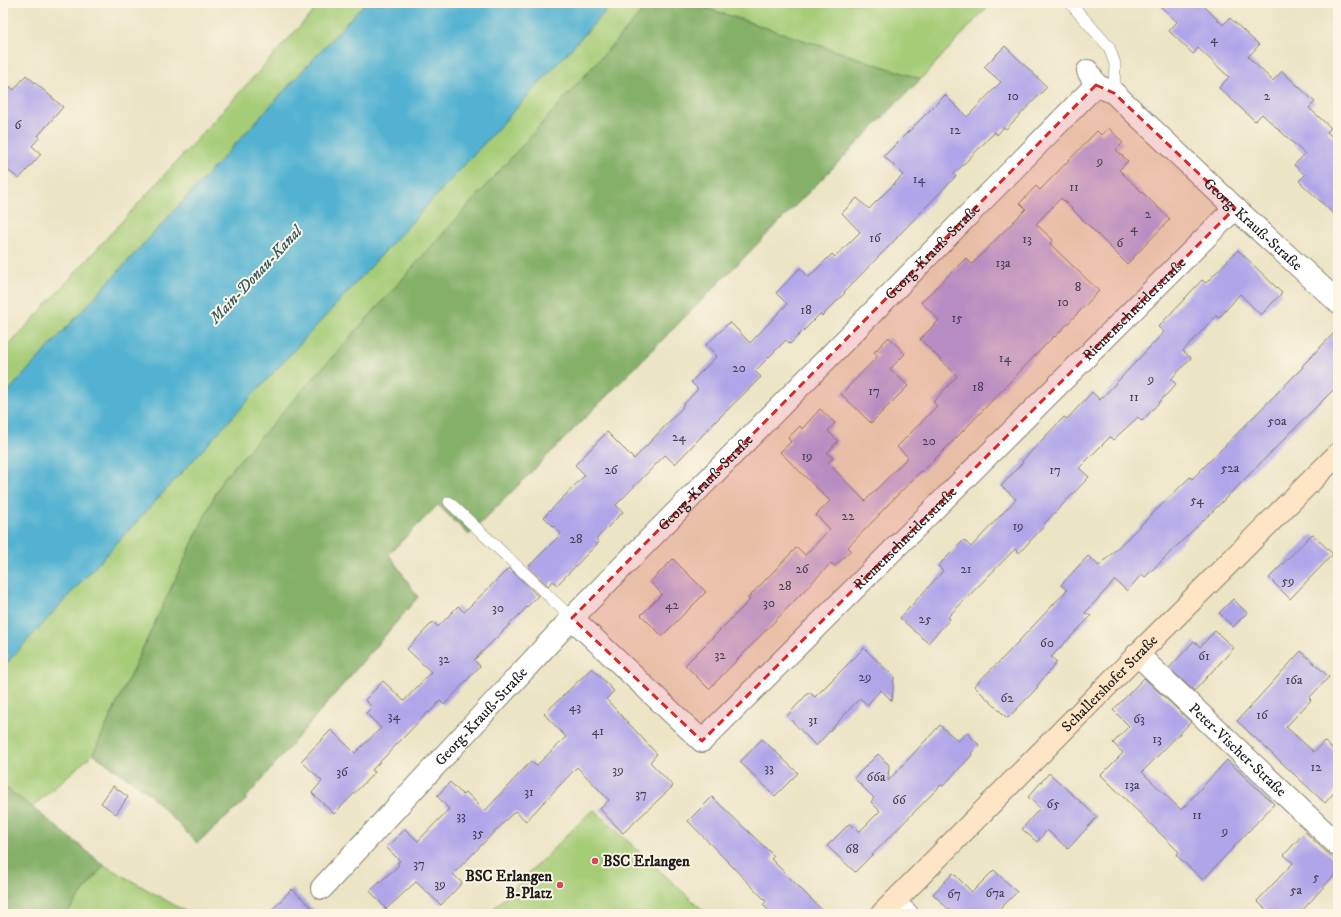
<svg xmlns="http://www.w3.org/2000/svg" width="1341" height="917" font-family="'IM FELL DW Pica',serif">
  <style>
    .green { fill: #a5cc77; stroke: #60744a }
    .forest { fill: #84b068; stroke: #506642 }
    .water { fill: #52b2d1; stroke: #376776 }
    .building { fill: #b0a5e9 }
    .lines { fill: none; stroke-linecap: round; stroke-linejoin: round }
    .lane-casing { stroke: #848070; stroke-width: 12 }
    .street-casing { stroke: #848070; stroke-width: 24 }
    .secondary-casing { stroke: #848070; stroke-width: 24 }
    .lane { stroke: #fff; stroke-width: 11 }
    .street { stroke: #fff; stroke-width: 22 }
    .secondary { stroke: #fde5c5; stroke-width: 22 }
    .marked { fill: #d62828; fill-opacity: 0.2; stroke: #d62828; stroke-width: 3; stroke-dasharray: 8 5; stroke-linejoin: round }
    .poi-dot { fill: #d1495b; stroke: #fcf5e5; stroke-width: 1.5 }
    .labels { text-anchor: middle; stroke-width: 4; stroke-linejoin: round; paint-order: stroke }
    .number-label { font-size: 13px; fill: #413e4f }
    .street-label { font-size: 15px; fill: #1c1c1c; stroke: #fcf5e5 }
    .poi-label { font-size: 15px; font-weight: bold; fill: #1c1c1c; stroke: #fcf5e5; text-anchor: start }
    .water-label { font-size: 16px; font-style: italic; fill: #325864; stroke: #fcf5e5 }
  </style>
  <rect width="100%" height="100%" fill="#fcf5e5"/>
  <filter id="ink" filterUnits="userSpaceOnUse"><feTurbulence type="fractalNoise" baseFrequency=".025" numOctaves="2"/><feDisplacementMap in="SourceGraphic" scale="8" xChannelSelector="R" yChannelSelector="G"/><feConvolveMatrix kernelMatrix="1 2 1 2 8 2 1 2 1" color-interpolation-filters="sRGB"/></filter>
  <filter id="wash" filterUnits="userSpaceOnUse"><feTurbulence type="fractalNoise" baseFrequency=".012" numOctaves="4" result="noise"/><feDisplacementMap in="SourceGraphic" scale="16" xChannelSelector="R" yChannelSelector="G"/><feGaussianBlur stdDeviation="0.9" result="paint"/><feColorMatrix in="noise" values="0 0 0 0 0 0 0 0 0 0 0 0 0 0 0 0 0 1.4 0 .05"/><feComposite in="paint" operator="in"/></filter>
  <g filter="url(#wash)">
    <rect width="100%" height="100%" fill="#ebe4c5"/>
    <g class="green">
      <polygon points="321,3 365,3 3,397 3,352"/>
      <polygon points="613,3 650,3 222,480 93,754 32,807 3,786 3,667"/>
      <polygon points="691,3 991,3 921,79"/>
      <polygon points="593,809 707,914 488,914"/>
      <polygon points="104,865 190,914 66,914"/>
    </g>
    <g class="forest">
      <polygon points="650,3 691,3 921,79 469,535 438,505 389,554 418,597 246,798 246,800 197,843 145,790 93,754 222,480"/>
      <polygon points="3,786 32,807 104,865 66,914 3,914"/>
    </g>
    <polygon class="water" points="365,3 613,3 3,667 3,397"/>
    <g id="blocks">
      <g class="building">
        <polygon points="1157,3 1201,3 1223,25 1230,18 1259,45 1248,57 1273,81 1282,71 1315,102 1309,108 1331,128 1327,132 1338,142 1338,218 1299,181 1305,175 1294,165 1305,154 1262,114 1255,121 1219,88 1229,77 1198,48 1193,54 1169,31 1177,22"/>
        <polygon points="1005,46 1047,87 1006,129 1004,127 997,135 995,132 954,174 956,176 897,237 897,238 844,292 845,293 822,316 820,314 790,344 786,340 755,371 761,377 716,421 675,464 665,455 616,505 623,512 596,539 599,542 557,585 553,581 548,586 528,567 561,534 544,517 585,475 575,465 607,432 634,459 683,407 682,406 698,389 691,382 717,356 706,345 730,322 750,343 787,304 776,293 800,268 809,277 832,254 835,257 860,232 842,213 857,198 869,209 903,175 884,156 945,95 967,117 1001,82 984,67"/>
        <polygon points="26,75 63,107 38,136 40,137 32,146 41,154 19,179 3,166 3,81 14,90"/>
        <polygon points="1109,128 1123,143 1116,150 1128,161 1119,170 1170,219 1127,264 1061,198 1036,224 1053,240 1050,244 1099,291 1055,337 1054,336 960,434 922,472 921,471 879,514 879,515 848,547 851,550 835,566 831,563 709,689 685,665 750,600 748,598 797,547 805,555 830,529 816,515 830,501 780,452 791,442 788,438 800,426 802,429 820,409 835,423 828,431 838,441 827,453 833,458 828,463 865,501 908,457 897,447 937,406 933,402 957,376 920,339 939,320 921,302 966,258 972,264 1026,209 1020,203 1036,186 1040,190 1097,131 1101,135"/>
        <polygon points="1238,250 1282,293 1261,315 1240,294 1219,318 1216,316 1183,351 1191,358 1171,379 1176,384 1142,421 1138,417 1113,440 1110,437 1079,468 1089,477 1044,524 1045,525 1019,553 1015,549 948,617 950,619 928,643 900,618 943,571 938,566 964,540 971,547 1016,499 1001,486 1023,462 1022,461 1064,417 1067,419 1092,392 1100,400 1164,332 1158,327 1202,280 1206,283"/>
        <polygon points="1338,329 1338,385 1218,506 1145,577 1142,574 1127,591 1115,580 1085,613 1091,616 1051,657 1057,662 1037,686 1038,687 1008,718 1006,717 974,686 1002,659 1067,590 1061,585 1088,556 1099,566 1190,477 1192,479 1303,367 1302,366"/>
        <polygon points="889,337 905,354 890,369 908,386 871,423 841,394 878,356 874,352"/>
        <polygon points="1312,534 1333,554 1290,599 1269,578"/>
        <polygon points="673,559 706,592 662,636 641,615 662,594 650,582"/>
        <polygon points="509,568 538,596 474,660 480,666 444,705 440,701 429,713 428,712 372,770 375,772 334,814 312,793 322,781 301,761 331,730 355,753 381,728 366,713 372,707 365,700 383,681 404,701 431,672 407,649 433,622 438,627 458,606 464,612"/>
        <polygon points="1233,599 1247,613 1233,627 1219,613"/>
        <polygon points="1215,631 1234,648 1194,691 1169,668 1194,641 1200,647"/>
        <polygon points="864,648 894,677 892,701 881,690 867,705 860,698 816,746 787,716 809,692 815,697"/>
        <polygon points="1301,651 1329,677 1309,698 1311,700 1286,727 1314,752 1324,741 1338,754 1338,788 1325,803 1237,721"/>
        <polygon points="592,668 614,691 606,699 657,754 650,762 673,786 623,833 600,809 609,800 577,767 526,821 515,811 453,874 462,883 441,905 416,882 386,909 370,891 399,865 397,863 400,861 387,848 405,829 418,841 449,809 437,796 450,782 463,795 466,792 485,811 531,761 536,766 566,737 544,714"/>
        <polygon points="1144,678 1191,722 1142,772 1181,810 1227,760 1274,804 1203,880 1176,855 1179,852 1101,775 1123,753 1113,743 1129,726 1113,710"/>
        <polygon points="940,725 958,741 967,733 979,745 971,753 972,755 943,786 941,785 855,872 827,846 850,823 859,832 880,811 871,802 874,798 854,778 878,754 889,765 888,781"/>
        <polygon points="762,739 798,773 775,796 740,762"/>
        <polygon points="1049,773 1097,817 1068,849 1047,830 1037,842 1022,829 1040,808 1028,797"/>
        <polygon points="113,786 128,797 116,814 101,803"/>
        <polygon points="712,797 774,856 771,859 826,914 772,914 763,905 766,901 688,821"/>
        <polygon points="1305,832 1338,863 1338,871 1299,914 1271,914 1257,901 1293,863 1284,855"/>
        <polygon points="994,870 1017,892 995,914 953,914 933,894 953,873 972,892"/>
        <polygon points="292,889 318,914 268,914"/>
      </g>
    </g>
  </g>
  <g filter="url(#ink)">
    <use href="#blocks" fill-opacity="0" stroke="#848070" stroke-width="1"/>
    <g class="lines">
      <g class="lane-casing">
        <g id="lane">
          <polyline points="1070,3 1109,47 1115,64 1114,93"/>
          <polyline points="449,502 572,618"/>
        </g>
      </g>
      <g class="street-casing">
        <g id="street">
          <path id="s1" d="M1088 71 1096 85 1114 93 1235 208 1338 302"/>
          <path id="s2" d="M572 618 702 741 1235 208"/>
          <path id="s3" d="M1137 654 1338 845"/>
          <path id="s4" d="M322 888 572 618 1096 85"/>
          <polyline points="893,903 907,914"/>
        </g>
      </g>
      <g class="secondary-casing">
        <g id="secondary">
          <path id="s5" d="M882 914 1148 644 1338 454"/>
        </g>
      </g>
      <use href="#lane" class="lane"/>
      <use href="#street" class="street"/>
      <use href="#secondary" class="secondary"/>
    </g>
  </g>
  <path class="marked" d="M1096 85 1114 93 1235 208 702 741 572 618Z"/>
  <g class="poi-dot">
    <circle cx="595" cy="861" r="4"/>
    <circle cx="560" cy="885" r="4"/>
  </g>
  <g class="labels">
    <g class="number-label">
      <text x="1214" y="43">4</text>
      <text x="1013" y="100">10</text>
      <text x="1267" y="100">2</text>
      <text x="18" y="129">6</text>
      <text x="955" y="134">12</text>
      <text x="1100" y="165">9</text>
      <text x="919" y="183">14</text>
      <text x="1074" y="191">11</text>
      <text x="1148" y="218">2</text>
      <text x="1134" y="232">4</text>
      <text x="875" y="242">16</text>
      <text x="1027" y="243">13</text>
      <text x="1120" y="247">6</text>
      <text x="1003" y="267">13a</text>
      <text x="1078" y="291">8</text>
      <text x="1063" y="306">10</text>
      <text x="806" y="314">18</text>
      <text x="957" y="322">15</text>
      <text x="1005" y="362">14</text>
      <text x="739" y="372">20</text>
      <text x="1151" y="383">9</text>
      <text x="978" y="391">18</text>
      <text x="874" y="395">17</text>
      <text x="1134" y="401">11</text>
      <text x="1277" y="425">50a</text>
      <text x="679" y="441">24</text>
      <text x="929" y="445">20</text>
      <text x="807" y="460">19</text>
      <text x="1230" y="472">52a</text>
      <text x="611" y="474">26</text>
      <text x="1055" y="474">17</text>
      <text x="1197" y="504">54</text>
      <text x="848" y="520">22</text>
      <text x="1018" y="530">19</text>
      <text x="576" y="543">28</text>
      <text x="802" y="573">26</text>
      <text x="966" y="573">21</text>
      <text x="1288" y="585">59</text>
      <text x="785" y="590">28</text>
      <text x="769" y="607">30</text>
      <text x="672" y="609">42</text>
      <text x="498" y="612">30</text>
      <text x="925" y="623">25</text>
      <text x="1047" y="647">60</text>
      <text x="720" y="659">32</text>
      <text x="1204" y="660">61</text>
      <text x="444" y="663">32</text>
      <text x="865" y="681">29</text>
      <text x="1294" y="684">16a</text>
      <text x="1007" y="702">62</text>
      <text x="575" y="711">43</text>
      <text x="1262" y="719">16</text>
      <text x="394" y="720">34</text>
      <text x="1139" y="723">63</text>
      <text x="813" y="724">31</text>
      <text x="598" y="735">41</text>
      <text x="1157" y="743">13</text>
      <text x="1316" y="771">12</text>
      <text x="769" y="772">33</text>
      <text x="618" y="774">39</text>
      <text x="342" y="776">36</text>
      <text x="876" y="781">66a</text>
      <text x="1132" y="789">13a</text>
      <text x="529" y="796">31</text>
      <text x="641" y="798">37</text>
      <text x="899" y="804">66</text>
      <text x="1053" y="808">65</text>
      <text x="1197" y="819">11</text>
      <text x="461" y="820">33</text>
      <text x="1225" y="835">9</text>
      <text x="478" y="837">35</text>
      <text x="852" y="853">68</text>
      <text x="419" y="868">37</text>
      <text x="1316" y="881">5</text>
      <text x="440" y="888">39</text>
      <text x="1296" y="894">5a</text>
      <text x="995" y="897">67a</text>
      <text x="954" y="898">67</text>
    </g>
    <g class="street-label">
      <text dy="5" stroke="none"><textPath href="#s1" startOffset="227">Georg-Krauß-Straße</textPath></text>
      <text dy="5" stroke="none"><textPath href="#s4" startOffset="882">Georg-Krauß-Straße</textPath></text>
      <text dy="5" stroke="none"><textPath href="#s2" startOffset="790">Riemenschneiderstraße</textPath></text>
      <text dy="5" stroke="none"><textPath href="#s4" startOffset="558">Georg-Krauß-Straße</textPath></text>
      <text dy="5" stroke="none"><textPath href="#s2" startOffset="466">Riemenschneiderstraße</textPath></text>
      <text dy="5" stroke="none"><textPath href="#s5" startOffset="324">Schallershofer Straße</textPath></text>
      <text dy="5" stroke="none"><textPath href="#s4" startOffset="234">Georg-Krauß-Straße</textPath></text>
      <text dy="5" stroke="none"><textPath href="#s3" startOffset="139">Peter-Vischer-Straße</textPath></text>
    </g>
    <g class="poi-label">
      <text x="603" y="866">BSC Erlangen</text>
      <text x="552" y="881" text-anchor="end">BSC Erlangen<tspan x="552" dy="17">B-Platz</tspan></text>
    </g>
    <g class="water-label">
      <text transform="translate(255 274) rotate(-47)" y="6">Main-Donau-Kanal</text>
    </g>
  </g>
  <rect width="1341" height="917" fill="none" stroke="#fcf5e5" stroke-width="16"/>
</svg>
